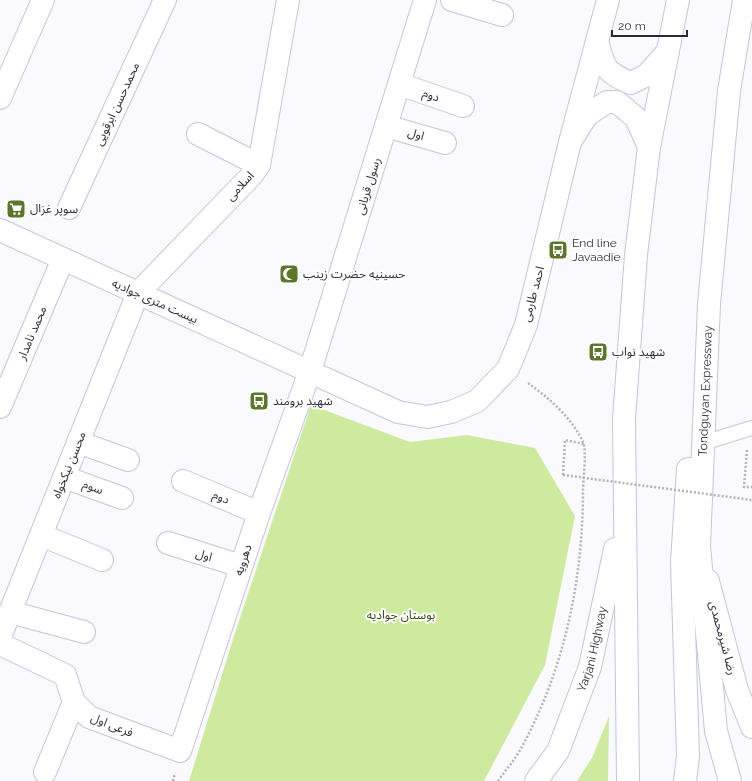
<svg xmlns="http://www.w3.org/2000/svg" width="752" height="781" font-family="Raleway,'Noto Sans Arabic',sans-serif">
  <style>
    .green { fill: #cdea9e }
    .lines { fill: none; stroke-linecap: round; stroke-linejoin: round }
    .lane-casing { stroke: #c3c5dd; stroke-width: 16 }
    .street-casing { stroke: #c3c5dd; stroke-width: 24 }
    .secondary-casing { stroke: #c3c5dd; stroke-width: 24 }
    .highway-casing { stroke: #c3c5dd; stroke-width: 24 }
    .path { stroke: #b2b2b9; stroke-width: 2.5; stroke-dasharray: 2 2; stroke-linecap: butt }
    .lane { stroke: #fff; stroke-width: 14 }
    .street { stroke: #fff; stroke-width: 22 }
    .secondary { stroke: #fff; stroke-width: 22 }
    .highway { stroke: #fff; stroke-width: 22 }
    .path-bridge { stroke: #b2b2b9; stroke-width: 2.5; stroke-dasharray: 2 2; stroke-linecap: butt }
    .labels { text-anchor: middle; stroke-width: 4; stroke-linejoin: round; paint-order: stroke }
    .street-label { font-size: 12px; fill: #2a2a34; stroke: #fff }
    .poi-label { font-size: 12px; fill: #2a2a34; stroke: #fff; text-anchor: start }
    .park-label { font-size: 12px; fill: #33450e; stroke: #fff }
  </style>
  <rect width="100%" height="100%" fill="#f9f9fe"/>
  <g class="green">
    <polygon points="311,405 410,442 467,435 535,448 575,516 545,665 484,781 189,781 234,636"/>
    <polygon points="609,716 608,781 577,781 592,758"/>
  </g>
  <g class="lines">
    <g class="lane-casing">
      <polyline id="lane" points="703,443 752,428"/>
    </g>
    <g class="street-casing">
      <g id="street">
        <polyline points="452,0 502,15"/>
        <polyline points="399,84 463,106"/>
        <polyline points="0,98 43,0"/>
        <polyline points="386,126 445,143"/>
        <polyline points="198,134 259,165"/>
        <polyline points="69,208 165,0"/>
        <polyline points="0,407 63,259"/>
        <polyline points="78,442 128,460"/>
        <polyline points="64,477 122,498"/>
        <polyline points="183,481 259,513"/>
        <polyline points="41,535 102,560"/>
        <polyline points="168,543 241,566"/>
        <polyline points="10,612 84,632"/>
        <polyline points="0,637 138,293 251,176 259,165 288,0"/>
        <polyline points="0,644 65,675 74,702 89,717 180,751 259,513 310,371 425,0"/>
        <polyline points="45,772 74,702"/>
      </g>
    </g>
    <g class="secondary-casing">
      <g id="secondary">
        <polyline points="0,230 398,412 427,417 451,412 477,401 508,369 526,325 570,142 608,0"/>
        <polyline points="708,581 737,690 752,727"/>
      </g>
    </g>
    <g class="highway-casing">
      <g id="highway">
        <path d="M597 40C604 67 604 72 631 83L647 75 668 51"/>
        <polyline points="570,142 587,115 607,102 617,102 636,118 649,147"/>
        <path id="s1" d="M536 781 558 751 590 667 615 549"/>
        <polyline points="628,781 624,419 636,255 649,147 678,0"/>
        <polyline points="685,781 688,756 682,562 688,469"/>
        <path id="s2" d="M730 781 716 731 699 546 709 304 729 91 744 0"/>
      </g>
    </g>
    <g class="path">
      <polyline points="747,450 744,487 752,487"/>
      <polyline points="563,475 565,440 584,444"/>
      <polyline points="173,781 175,773"/>
      <path d="M498 781C505 771 513 762 519 752 564 672 583 581 583 490 583 479 587 452 583 442 572 418 549 398 528 383"/>
    </g>
    <use href="#lane" class="lane"/>
    <use href="#street" class="street"/>
    <use href="#secondary" class="secondary"/>
    <use href="#highway" class="highway"/>
    <polyline class="path-bridge" points="563,475 752,500"/>
  </g>
  <defs>
    <g id="supermarket-square" transform="scale(1)"><rect x="-9" y="-9" width="18" height="18" rx="4" fill="#5d772a" stroke="#fff"/><path d="M-6-5.5h2.5l.6 2H6L4.5 2H-2.5L-4.4-4H-6ZM-1.5 3.2a1.3 1.3 0 1 0 .1 0ZM3 3.2a1.3 1.3 0 1 0 .1 0Z" fill="#fff"/></g>
    <g id="bus-square" transform="scale(1)"><rect x="-9" y="-9" width="18" height="18" rx="4" fill="#5d772a" stroke="#fff"/><path d="M-5-6H5V4H4V6H2V4H-2V6H-4V4H-5ZM-3.5-4V0h7V-4ZM-3.5 1.2v1.5H-2V1.2ZM2 1.2v1.5H3.5V1.2Z" fill="#fff"/></g>
    <g id="mosque-square" transform="scale(1)"><rect x="-9" y="-9" width="18" height="18" rx="4" fill="#5d772a" stroke="#fff"/><path d="M3.5-4.9A6 6 0 1 0 3.5 4.9A5 5 0 1 1 3.5-4.9Z" fill="#fff"/></g>
  </defs>
  <g fill-rule="evenodd">
    <use href="#supermarket-square" x="16" y="209"/>
    <use href="#bus-square" x="558" y="250"/>
    <use href="#mosque-square" x="289" y="274"/>
    <use href="#bus-square" x="598" y="352"/>
    <use href="#bus-square" x="259" y="401"/>
  </g>
  <g class="labels">
    <g class="street-label">
      <text transform="translate(431 95) rotate(19)" y="4">دوم</text>
      <text transform="translate(117 104) rotate(-65)" y="4">محمدحسن ابرقویی</text>
      <text transform="translate(416 134) rotate(17)" y="4">اول</text>
      <text transform="translate(240 186) rotate(-47)" y="4">اسلامی</text>
      <text transform="translate(368 186) rotate(-73)" y="4">رسول قربانی</text>
      <text transform="translate(533 294) rotate(-75)" y="4">احمد طارمی</text>
      <text transform="translate(155 301) rotate(24)" y="4">بیست متری جوادیه</text>
      <text transform="translate(32 333) rotate(-67)" y="4">محمد نامدار</text>
      <text dy="4" stroke="none"><textPath href="#s2" startOffset="393">Tondguyan Expressway</textPath></text>
      <text transform="translate(69 465) rotate(-68)" y="4">محسن نیکخواه</text>
      <text transform="translate(93 487) rotate(21)" y="4">سوم</text>
      <text transform="translate(221 497) rotate(23)" y="4">دوم</text>
      <text transform="translate(204 555) rotate(17)" y="4">اول</text>
      <text transform="translate(243 560) rotate(-72)" y="4">دهرویه</text>
      <text transform="translate(723 638) rotate(75)" y="4">رضا شیرمحمدی</text>
      <text dy="4" stroke="none"><textPath href="#s1" startOffset="145">Yarjani Highway</textPath></text>
      <text transform="translate(112 725) rotate(22)" y="4">فرعی اول</text>
    </g>
    <g class="poi-label">
      <text x="30" y="213">سوپر غزال</text>
      <text x="572" y="247">End line<tspan x="572" dy="14">Javaadie</tspan></text>
      <text x="303" y="278">حسینیه حضرت زینب</text>
      <text x="612" y="356">شهید نواب</text>
      <text x="273" y="405">شهید برومند</text>
    </g>
    <g class="park-label">
      <text x="401" y="619">بوستان جوادیه</text>
    </g>
  </g>
  <path d="M612 30v6h75v-6" fill="none" stroke="#2a2a34" stroke-width="2"/>
  <text x="618" y="30" font-size="12" fill="#2a2a34" stroke="#ffffff" stroke-width="3" paint-order="stroke">20 m</text>
</svg>
